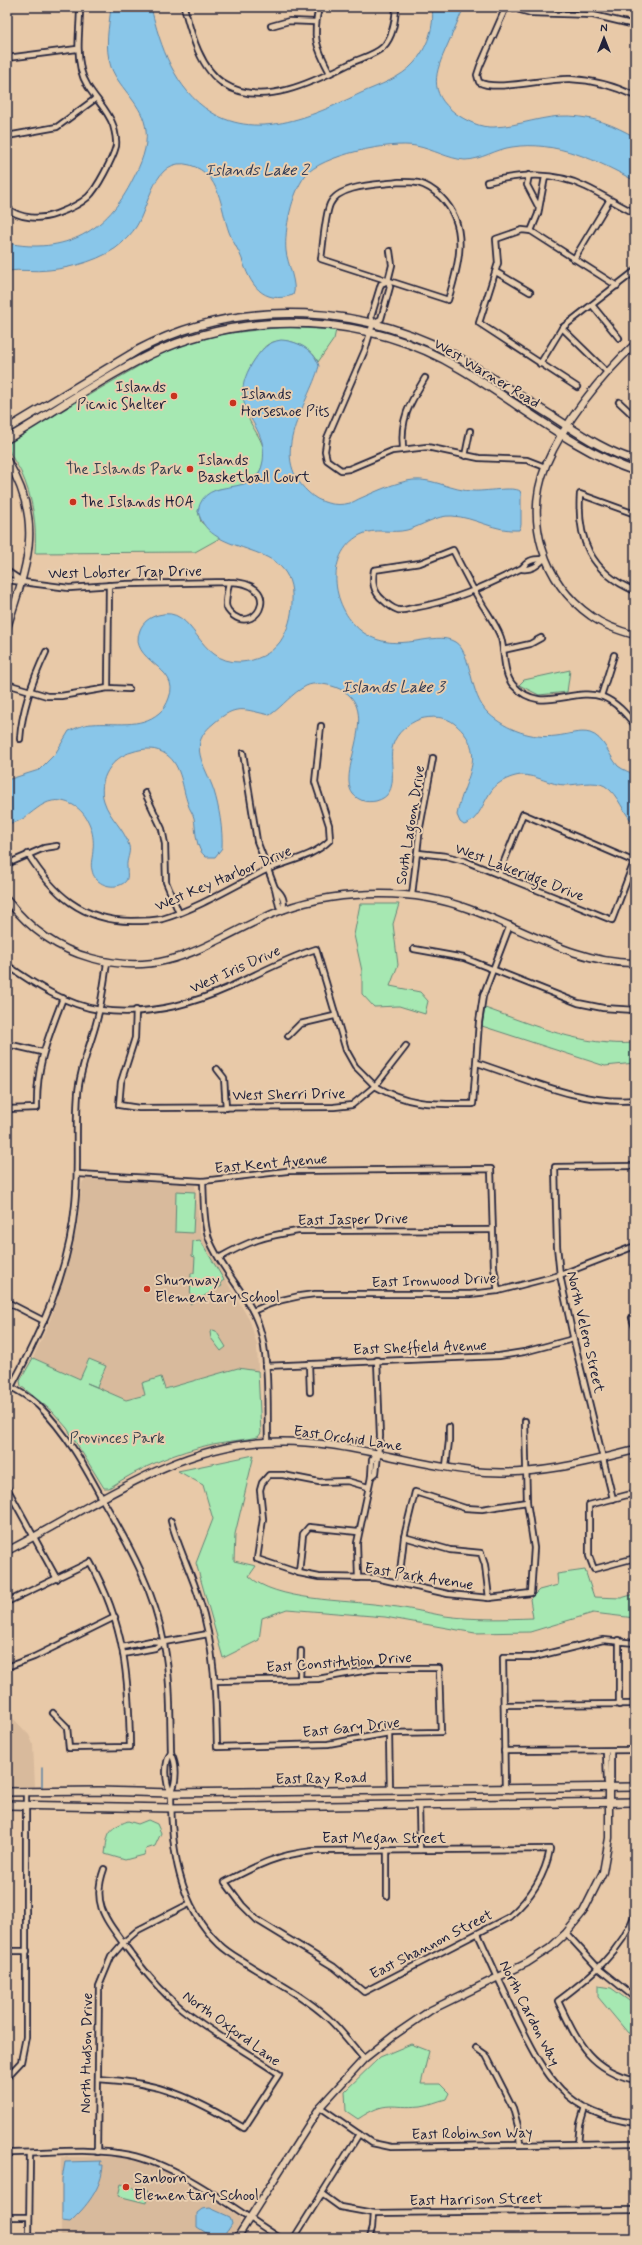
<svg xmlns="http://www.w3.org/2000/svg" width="642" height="2245" font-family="Mynerve,sans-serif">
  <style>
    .built { fill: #d8ba9c }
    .green { fill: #a6e8b2; stroke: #648576 }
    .water { fill: #89c6e9; stroke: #6084a3 }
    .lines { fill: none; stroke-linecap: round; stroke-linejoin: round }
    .stream { stroke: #6084a3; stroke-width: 1.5 }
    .minor-casing { stroke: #22223b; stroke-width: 8 }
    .tertiary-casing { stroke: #22223b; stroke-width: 9 }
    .secondary-casing { stroke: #22223b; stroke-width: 10 }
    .primary-casing { stroke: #22223b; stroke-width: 10 }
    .minor { stroke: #e7cdaf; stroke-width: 4.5 }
    .tertiary { stroke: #e7cdaf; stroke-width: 6 }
    .secondary { stroke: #e7cdaf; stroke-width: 7 }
    .primary { stroke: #e7cdaf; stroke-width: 7 }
    .poi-dot { fill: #c8321e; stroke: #e7cdaf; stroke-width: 1.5 }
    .labels { text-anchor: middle; stroke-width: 4; stroke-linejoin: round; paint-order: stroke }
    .street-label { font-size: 15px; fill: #22223b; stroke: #e7cdaf }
    .poi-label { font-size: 15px; fill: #22223b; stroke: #e7cdaf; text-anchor: start }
    .park-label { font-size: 15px; fill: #36404d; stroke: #e7cdaf }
    .water-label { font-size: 16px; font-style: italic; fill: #313b55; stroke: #e7cdaf }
  </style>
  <rect width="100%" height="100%" fill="#e8c9a8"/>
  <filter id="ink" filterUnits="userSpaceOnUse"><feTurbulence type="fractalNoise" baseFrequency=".025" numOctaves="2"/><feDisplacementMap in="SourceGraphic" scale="8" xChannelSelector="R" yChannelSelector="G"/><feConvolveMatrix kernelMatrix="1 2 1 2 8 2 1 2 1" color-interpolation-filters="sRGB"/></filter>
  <g filter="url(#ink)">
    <g class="built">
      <polygon points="86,1178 195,1185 200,1232 213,1258 250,1321 257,1345 258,1371 238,1368 125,1400 33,1358 50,1320 65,1275 77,1226 82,1183"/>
      <polygon points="7,1712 29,1735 33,1744 35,1787 7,1787"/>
      <polygon points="61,2157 117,2157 137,2160 157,2167 237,2215 240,2218 240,2223 231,2238 61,2238"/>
    </g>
    <g class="green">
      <path d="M284 327 336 330 334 339 318 362C314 353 306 348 298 344 286 339 270 339 262 350 249 367 244 375 245 396 246 401 245 407 246 412 252 433 273 445 260 471 252 487 230 487 215 490L198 511 201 522 220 538 195 552 35 553C37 525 33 498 21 472 17 463 5 451 10 441L156 356 188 343 222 334Z"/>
      <polygon points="570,670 567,692 539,695 519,685 524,680"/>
      <polygon points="360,904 399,904 393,924 398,965 390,986 420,992 428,1001 425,1014 399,1006 374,1007 362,994 362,971 354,935"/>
      <path d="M485 1008C533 1025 583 1047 635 1043V1063L605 1066 482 1026Z"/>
      <polygon points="176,1191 195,1192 193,1233 175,1232"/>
      <polygon points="200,1240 224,1280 220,1283 222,1286 190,1304 191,1273 194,1273 195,1257 192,1256 193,1241"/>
      <polygon points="213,1330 216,1331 226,1347 221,1351 211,1338 210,1332"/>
      <path d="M33 1358 80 1379 89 1359 106 1366 97 1387 87 1383 126 1400 145 1395 142 1383 161 1377 165 1389 238 1368 258 1371 261 1433 258 1437C244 1440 228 1441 213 1444 176 1452 141 1467 109 1488H104L67 1428 53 1412 21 1386 20 1381Z"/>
      <path d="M254 1455 235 1534 234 1561 256 1566 249 1576C275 1601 346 1600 382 1605 403 1607 424 1612 445 1616 474 1620 504 1619 533 1618L530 1599 539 1590 558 1585 557 1574 585 1570 594 1597 621 1598 635 1594V1618L593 1613 530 1632 475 1633 385 1617 287 1609 262 1618 259 1640 223 1658 196 1563 213 1519 203 1485 178 1471Z"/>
      <path d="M148 1820 157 1824 161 1833 155 1846 146 1849 144 1855 125 1860 105 1854C108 1832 107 1829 128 1821L138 1824Z"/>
      <polygon points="598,1986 611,1988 635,2005 635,2034 628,2033 598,1997"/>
      <path d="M411 2044 429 2051 421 2084H440L449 2093 446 2099C438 2101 429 2105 421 2106 390 2109 388 2099 358 2119L346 2111 345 2091 380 2057Z"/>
      <polygon points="121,2184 148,2191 146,2203 118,2196"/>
    </g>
    <g class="water">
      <path d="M111 7H151C160 46 175 90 211 112 259 142 317 114 361 93 379 85 401 78 414 63 427 48 435 27 432 7H464C458 20 453 33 447 46 435 73 428 92 455 113 466 121 481 128 494 127 520 126 544 115 569 116 594 117 614 125 635 137V181C599 161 555 140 512 147 496 149 481 160 465 160 449 159 432 149 416 146 391 141 321 155 305 176 292 193 284 230 286 251 287 262 298 286 293 295 262 305 250 284 242 259 239 250 232 241 229 232 220 207 221 174 190 165 154 155 149 207 136 227 132 233 127 238 122 243 105 259 72 268 49 270 35 272 21 269 7 271V243C65 255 108 231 133 179 141 164 148 147 146 130 143 104 120 90 111 67 104 46 109 28 111 7Z"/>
      <path d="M281 340C297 341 314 349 319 366 308 406 267 454 308 492 319 503 336 507 350 503 354 502 358 499 361 498 377 491 396 482 413 480 434 478 452 491 473 491 484 492 513 486 520 491L521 494V525L519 530C495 532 475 517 452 516 436 515 422 526 407 530 392 534 375 527 360 535 323 555 332 611 364 633 398 656 434 629 455 642 473 653 468 695 489 714 507 730 532 739 556 736 567 735 580 730 590 733 604 737 609 756 618 766 623 770 630 772 635 775V824C623 814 619 795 605 786 595 780 577 785 566 785 550 785 537 775 521 775 513 776 505 779 498 784 484 794 482 820 464 825L460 822 457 815C463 779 490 754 455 724 446 716 431 716 420 719 409 723 396 733 393 745 387 763 403 794 376 801 371 802 365 802 361 800 323 784 392 707 335 687 326 684 314 682 306 686 292 693 283 706 270 715 244 710 237 703 214 723 186 745 205 764 214 791 219 807 223 830 222 848L215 857H206C195 849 196 830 194 818 193 813 189 809 188 804 182 788 182 766 167 755 156 747 144 748 132 752 112 757 97 780 104 801 109 818 125 829 129 846 131 853 126 860 127 867 127 875 130 881 120 885 109 889 94 883 92 870 90 864 93 856 93 849 95 833 88 813 73 805 41 788 31 825 7 823V780L39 770 55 754 69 731C77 728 84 724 92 724 115 722 140 729 159 713 164 709 167 704 169 698 182 666 127 662 140 630 143 622 150 617 158 615 196 604 195 664 241 662 256 661 271 654 280 642 288 630 292 616 292 602 296 535 210 562 198 511 205 472 257 502 263 461 269 420 221 410 255 359 262 349 268 342 281 340Z"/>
      <path d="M101 2161 100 2165H103C102 2188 86 2207 70 2222L62 2221V2179L65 2162Z"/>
      <polygon points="210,2208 230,2217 232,2224 223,2238 214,2238 197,2227 197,2213 202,2209"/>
    </g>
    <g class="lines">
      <polyline class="stream" points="42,1768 42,1788"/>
      <g class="minor-casing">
        <g id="minor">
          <path d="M184 7C191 33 200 69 224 84 263 109 317 80 353 62 362 58 376 54 383 47 393 37 395 21 396 8"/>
          <path d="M319 7C312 37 316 47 330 73"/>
          <path d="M506 7 480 66 477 75 479 82C495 92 547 78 570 79 592 80 615 86 635 96"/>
          <polyline points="509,7 531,13 593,15 635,25"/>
          <polyline points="271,26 289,21 315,22"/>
          <polyline points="7,58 77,49"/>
          <polyline points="7,136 57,127 95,99"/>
          <polyline points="529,175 527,185 539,208"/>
          <path d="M399 182C405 182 412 182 418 183 426 185 435 191 441 197 470 226 459 265 448 300L321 259C323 246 325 215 330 204 339 184 380 185 399 182Z"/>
          <path d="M487 182C520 174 554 171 586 187 603 195 618 205 635 213"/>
          <path d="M7 208C20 219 40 220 56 214 67 210 79 205 88 197 97 189 113 158 116 146 117 139 115 132 113 125 106 105 86 92 81 70 76 48 80 29 80 7"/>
          <polyline points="531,231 538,214 545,177"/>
          <polyline points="574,259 609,201"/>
          <polyline points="496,272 530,292"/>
          <polyline points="388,281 381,284 371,317 373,323 365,350 327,438 325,451 327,460 341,470 349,469 392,451 427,447 479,458 527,460 545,467"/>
          <polyline points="592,305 619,338"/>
          <polyline points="373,323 381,319 390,287 388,281 392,265 390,251"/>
          <polyline points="562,328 607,372"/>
          <polyline points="540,364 562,328 635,271"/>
          <polyline points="577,387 479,323 498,263 496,239 522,230 531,231 617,286"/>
          <polyline points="619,402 635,417"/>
          <path d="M403 448C400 418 410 403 425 378"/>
          <polyline points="465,456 470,431"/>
          <path d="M635 514 580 494C577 539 590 572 635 591"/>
          <path d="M544 559C538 559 531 559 527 563 524 565 523 568 520 569 486 586 451 602 413 608 409 609 403 611 398 610 392 608 387 604 383 600 373 592 372 582 374 570L420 563 453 550C462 568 471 586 482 604 488 614 497 626 501 638 505 652 503 674 513 685 541 716 572 686 603 697 616 702 626 714 635 725"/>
          <path d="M522 569C532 570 537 566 544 559"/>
          <polyline points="7,571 22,581"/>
          <path d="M7 580 69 588 127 584 229 582C283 582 258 633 234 616 230 613 226 609 226 604 226 597 228 589 229 582"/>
          <polyline points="503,650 530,644 541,638"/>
          <polyline points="7,684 47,696 61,696 108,688 129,689"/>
          <polyline points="108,688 109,585"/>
          <polyline points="601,696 614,655"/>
          <path d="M20 739C22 709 33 679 46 652"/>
          <polyline points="243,753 257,841 275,888 279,906 283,910"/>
          <polyline points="145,793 162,829 165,844 166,882 179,913"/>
          <polyline points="418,853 446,856 465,861 612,920 634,862"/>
          <path d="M28 854C53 894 82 921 132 921 142 921 153 921 162 919 196 909 231 888 262 872 284 861 311 859 330 840L329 825 315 782 321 726"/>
          <polyline points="7,864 44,848 57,846"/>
          <polyline points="499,874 523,814 635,862"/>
          <path d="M275 888C283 895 285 900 283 910"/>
          <polyline points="412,895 420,827 433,758"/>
          <polyline points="414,949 464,958 578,1003 603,1008 635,1010"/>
          <path d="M7 965C34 984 66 1005 100 1010 144 1016 190 1005 230 987 259 973 285 959 316 949L346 1050 355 1066 375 1086 406 1046"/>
          <path d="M136 1010 135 1038 121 1082 119 1105 139 1108 334 1107 352 1105 375 1086C409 1106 435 1104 473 1104L479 1022 483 996 510 925"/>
          <polyline points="288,1036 300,1024 334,1016"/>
          <polyline points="7,1044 42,1052"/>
          <path d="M477 1063C524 1078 585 1106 635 1100"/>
          <polyline points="217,1069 224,1078 226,1108"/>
          <path d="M7 1109 37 1108C36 1064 48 1038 63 998"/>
          <polyline points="78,1174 203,1181 287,1171 491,1169 494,1268 498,1291"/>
          <path d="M203 1181C204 1200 203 1221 209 1239 221 1270 248 1294 259 1326 270 1357 267 1408 268 1442"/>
          <path d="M219 1258C249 1241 264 1236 298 1231L492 1230"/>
          <polyline points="7,1302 44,1321"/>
          <path d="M253 1311C274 1301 292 1296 315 1294H470L498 1291 560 1275 635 1246"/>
          <polyline points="635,1317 632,1318 635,1327"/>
          <polyline points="309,1364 310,1392"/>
          <polyline points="265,1366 499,1356 524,1352 573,1339"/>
          <path d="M7 1385C17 1390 29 1397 38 1405 67 1433 85 1467 104 1502 130 1547 155 1592 164 1644 171 1680 170 1716 171 1753 177 1763 177 1782 171 1793 171 1848 178 1905 220 1945 227 1952 238 1958 247 1964 274 1981 304 1996 328 2018 341 2030 352 2045 364 2059"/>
          <path d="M11 1387C42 1330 69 1271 75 1205 79 1168 75 1130 78 1093 80 1067 91 1044 97 1020 102 1001 104 982 107 963"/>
          <polyline points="446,1466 449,1441 449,1427"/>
          <polyline points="371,1477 376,1473 380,1436 377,1360"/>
          <polyline points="368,1487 347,1481 319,1482 283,1475 269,1475 262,1483 260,1490 263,1519 257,1559 299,1573 319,1577 376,1578 448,1594 489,1598 531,1593 534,1548 527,1502 525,1421"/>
          <polyline points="7,1488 57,1579"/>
          <polyline points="635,1493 589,1505 589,1556 594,1569 635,1558"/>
          <polyline points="613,1499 574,1341 560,1275 557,1246 555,1167 635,1166"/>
          <path d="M171 1521C178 1547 191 1572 199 1598 215 1647 216 1696 217 1747L328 1744 389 1733 441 1732 439 1668H379L318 1679 216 1681"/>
          <polyline points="404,1537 450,1550 481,1553 485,1565 489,1598"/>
          <polyline points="299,1573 303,1534 309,1527 358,1532"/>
          <polyline points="358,1578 357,1543 371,1477 372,1460 377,1454"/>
          <polyline points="399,1582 404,1537 415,1492 465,1508 482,1509 527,1502"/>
          <path d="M7 1602 90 1562C125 1624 129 1678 130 1747L69 1748 67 1727 53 1713"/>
          <polyline points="619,1640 619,1705"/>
          <polyline points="122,1647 151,1641 164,1642 208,1634"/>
          <polyline points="123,1654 155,1648 164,1642"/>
          <polyline points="7,1667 34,1657 115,1617"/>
          <polyline points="300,1680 301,1651"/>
          <polyline points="504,1705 635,1704"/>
          <polyline points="389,1733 390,1791"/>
          <polyline points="504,1751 635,1750"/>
          <polyline points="606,1751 607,1782 609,1788"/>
          <path d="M171 1753C164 1762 165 1783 171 1793"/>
          <polyline points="609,1788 611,1782 611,1751"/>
          <polyline points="505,1789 503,1657 534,1657 603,1640 635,1643"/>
          <polyline points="419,1805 420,1850"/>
          <path d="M550 1849C545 1877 531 1898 509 1917L364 1992 334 1967 257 1920 242 1905 225 1882C258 1865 276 1855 313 1851Z"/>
          <polyline points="387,1850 387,1896"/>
          <path d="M635 1914C622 1951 589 1978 558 2001 577 2040 588 2069 635 2080"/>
          <polyline points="566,1933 598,1968 635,1998"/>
          <path d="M478 1934C491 1963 504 1991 518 2020 546 2077 566 2114 635 2123"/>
          <polyline points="7,1951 27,1951"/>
          <polyline points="476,2048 486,2055 513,2108 518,2126 520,2144"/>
          <polyline points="7,2077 21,2062 26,2037 26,1791"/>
          <path d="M98 2079C160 2082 192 2097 244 2128L279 2074C247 2052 212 2033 182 2009 159 1990 141 1967 123 1943 104 1917 92 1902 104 1869"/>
          <polyline points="320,2107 372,2143 391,2147 635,2143"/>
          <polyline points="578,2144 580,2124 585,2107"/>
          <polyline points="97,2152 99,1986 111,1957 123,1943 138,1930 189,1904"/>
          <path d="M7 2153C44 2153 93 2147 129 2155 179 2165 236 2210 280 2238"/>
          <polyline points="322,2194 340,2207 373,2213 635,2210"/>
          <polyline points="7,2217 29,2217"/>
          <polyline points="29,2238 30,2153"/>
          <polyline points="294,2238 359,2134"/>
          <polyline points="369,2238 372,2228 373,2213"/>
        </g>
      </g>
      <g class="tertiary-casing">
        <g id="tertiary">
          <path d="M635 344C601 376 564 422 546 465 524 520 543 582 591 616 603 625 620 631 635 635"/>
          <path d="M7 460C45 523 27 564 7 628"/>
          <path d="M7 900C29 928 57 949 91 958 162 978 201 947 261 919 290 905 323 897 355 895 394 892 432 895 469 909 522 928 577 964 635 963"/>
          <path d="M7 1551C90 1509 170 1447 266 1442 340 1437 412 1467 485 1472 539 1475 584 1463 635 1450"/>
          <polyline points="237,2238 320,2107 364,2059 393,2036 431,2010 527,1963 550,1948 566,1933 583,1912 603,1872 609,1838 609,1788"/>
        </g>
      </g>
      <g class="secondary-casing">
        <g id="secondary">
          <path d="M7 429 138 350C240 296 371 303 468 363 497 381 526 400 555 418 580 434 606 452 635 460"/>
          <path d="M7 439C55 411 101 378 151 354 248 308 369 314 461 369 517 402 575 451 635 471"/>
        </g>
      </g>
      <g class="primary-casing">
        <g id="primary">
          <polyline points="7,1792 99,1791 171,1793 635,1787"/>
          <polyline points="7,1805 172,1808 635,1802"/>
        </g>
      </g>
      <use href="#minor" class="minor"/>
      <use href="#tertiary" class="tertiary"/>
      <use href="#secondary" class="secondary"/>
      <use href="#primary" class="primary"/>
    </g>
  </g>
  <g class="poi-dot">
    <circle cx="174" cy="396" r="4"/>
    <circle cx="233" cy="403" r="4"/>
    <circle cx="190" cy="469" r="4"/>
    <circle cx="73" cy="502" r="4"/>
    <circle cx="147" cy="1289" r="4"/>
    <circle cx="126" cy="2187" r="4"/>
  </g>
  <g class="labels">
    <g class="street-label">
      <text transform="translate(487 373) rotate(31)" y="5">West Warner Road</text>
      <text transform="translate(125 572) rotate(-1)" y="5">West Lobster Trap Drive</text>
      <text transform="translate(410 825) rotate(-81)" y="5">South Lagoon Drive</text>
      <text transform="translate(520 872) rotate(21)" y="5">West Lakeridge Drive</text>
      <text transform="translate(223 878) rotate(-23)" y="5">West Key Harbor Drive</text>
      <text transform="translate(235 969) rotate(-24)" y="5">West Iris Drive</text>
      <text transform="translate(289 1094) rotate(-1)" y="5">West Sherri Drive</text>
      <text transform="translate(271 1163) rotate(-5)" y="5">East Kent Avenue</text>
      <text transform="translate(353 1219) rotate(-1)" y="5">East Jasper Drive</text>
      <text transform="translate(434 1280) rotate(-2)" y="5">East Ironwood Drive</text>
      <text transform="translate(586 1332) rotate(77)" y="5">North Velero Street</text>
      <text transform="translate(420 1347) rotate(-2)" y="5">East Sheffield Avenue</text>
      <text transform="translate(348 1438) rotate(8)" y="5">East Orchid Lane</text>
      <text transform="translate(419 1576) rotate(9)" y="5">East Park Avenue</text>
      <text transform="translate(339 1662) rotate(-4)" y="5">East Constitution Drive</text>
      <text transform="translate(351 1727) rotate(-6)" y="5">East Gary Drive</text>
      <text transform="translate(321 1778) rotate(-1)" y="5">East Ray Road</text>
      <text x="384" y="1843">East Megan Street</text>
      <text transform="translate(431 1944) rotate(-27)" y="5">East Shannon Street</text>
      <text transform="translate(530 2013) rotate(63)" y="5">North Cardon Way</text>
      <text transform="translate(232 2028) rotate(36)" y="5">North Oxford Lane</text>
      <text transform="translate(86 2053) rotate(-89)" y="5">North Hudson Drive</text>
      <text transform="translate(472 2133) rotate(-1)" y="5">East Robinson Way</text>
      <text transform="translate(476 2199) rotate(-1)" y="5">East Harrison Street</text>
    </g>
    <g class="poi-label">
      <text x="166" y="392" text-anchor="end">Islands<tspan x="166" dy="17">Picnic Shelter</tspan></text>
      <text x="241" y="399">Islands<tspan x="241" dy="17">Horseshoe Pits</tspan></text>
      <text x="198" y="465">Islands<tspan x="198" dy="17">Basketball Court</tspan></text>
      <text x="81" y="507">The Islands HOA</text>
      <text x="155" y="1285">Shumway<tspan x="155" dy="17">Elementary School</tspan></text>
      <text x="134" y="2183">Sanborn<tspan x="134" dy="17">Elementary School</tspan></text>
    </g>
    <g class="park-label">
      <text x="124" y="474">The Islands Park</text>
      <text x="117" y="1443">Provinces Park</text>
    </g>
    <g class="water-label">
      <text x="257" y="175">Islands Lake 2</text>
      <text x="393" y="692">Islands Lake 3</text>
    </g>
  </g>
  <rect width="642" height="2245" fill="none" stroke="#e7cdaf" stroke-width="24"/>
  <rect x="12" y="12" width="618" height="2221" fill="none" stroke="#22223b" stroke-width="1.5" filter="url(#ink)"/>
  <g transform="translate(604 38)" stroke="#e7cdaf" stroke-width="3" paint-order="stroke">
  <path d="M0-3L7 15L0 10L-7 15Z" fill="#22223b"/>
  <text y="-6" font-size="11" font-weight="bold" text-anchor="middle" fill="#22223b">N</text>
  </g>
</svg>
